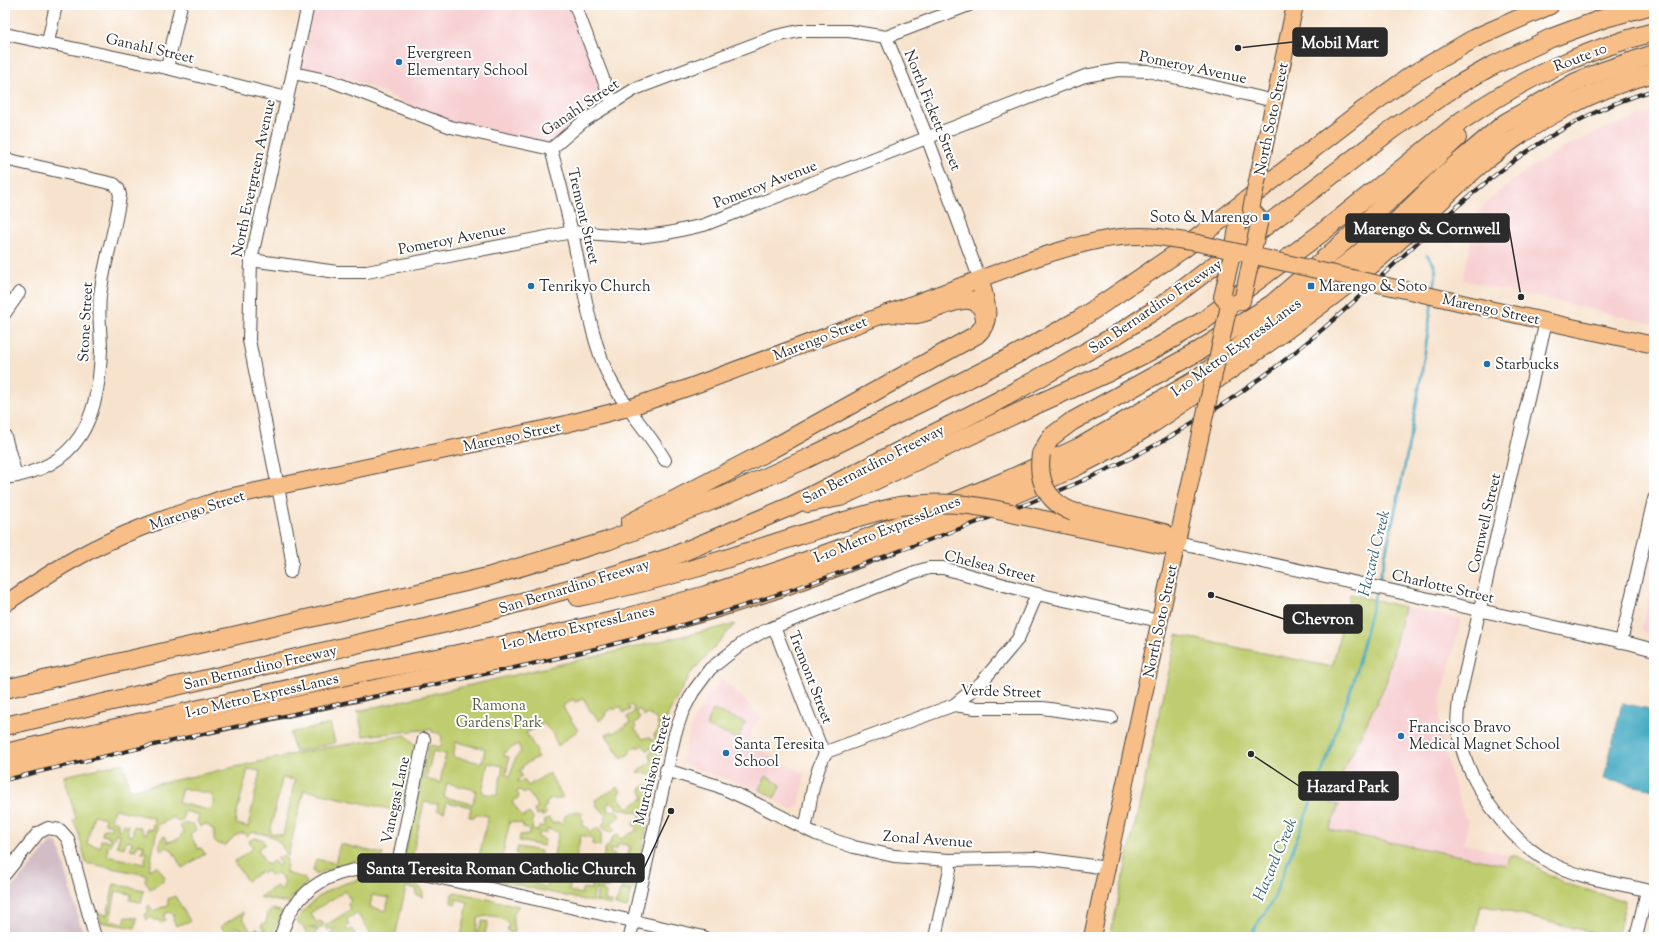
<svg xmlns="http://www.w3.org/2000/svg" width="1659" height="942" font-family="'Sorts Mill Goudy',serif">
  <style>
    .built { fill: #f7cfd1 }
    .industrial { fill: #d2bdc6 }
    .green { fill: #bfcd6f; stroke: #757c4d; fill-rule: evenodd }
    .water { fill: #41a8c1; stroke: #366a76 }
    .lines { fill: none; stroke-linecap: round; stroke-linejoin: round }
    .stream { stroke: #41a8c1; stroke-width: 2.5 }
    .minor-casing { stroke: #4a4743; stroke-width: 14 }
    .major-casing { stroke: #4a4743; stroke-width: 18 }
    .highway-casing { stroke: #4a4743; stroke-width: 20 }
    .minor { stroke: #fff; stroke-width: 12 }
    .major { stroke: #f7be87; stroke-width: 16 }
    .highway { stroke: #f7be87; stroke-width: 18 }
    .rail-casing { stroke: #2b2b2b; stroke-width: 4 }
    .rail { stroke: #fff; stroke-width: 2.5; stroke-dasharray: 8; stroke-linecap: butt }
    .major-bridge-casing { stroke: #4a4743; stroke-width: 18; stroke-linecap: butt }
    .highway-bridge-casing { stroke: #4a4743; stroke-width: 20; stroke-linecap: butt }
    .major-bridge { stroke: #f7be87; stroke-width: 16 }
    .highway-bridge { stroke: #f7be87; stroke-width: 18 }
    .poi-dot { fill: #1f6fb2; stroke: #fff; stroke-width: 1.5 }
    .labels { text-anchor: middle; stroke-width: 4; stroke-linejoin: round; paint-order: stroke }
    .street-label { font-size: 15px; fill: #2b2b2b; stroke: #fff }
    .poi-label { font-size: 15px; fill: #2b2b2b; stroke: #fff; text-anchor: start }
    .park-label { font-size: 15px; fill: #575c3f; stroke: #fff }
    .water-label { font-size: 16px; font-style: italic; fill: #35636e; stroke: #fff }
    .leader { fill: none; stroke: #2b2b2b; stroke-width: 1.5 }
    .callout-dot { fill: #2b2b2b; stroke: #fff; stroke-width: 1.5 }
    .callout { fill: #2b2b2b; stroke: #2b2b2b; stroke-width: 1.5 }
    .callout-label { font-size: 16px; text-anchor: middle; font-weight: bold; fill: #fff }
  </style>
  <rect width="100%" height="100%" fill="#fff"/>
  <filter id="ink" filterUnits="userSpaceOnUse"><feTurbulence type="fractalNoise" baseFrequency=".025" numOctaves="2"/><feDisplacementMap in="SourceGraphic" scale="8" xChannelSelector="R" yChannelSelector="G"/><feConvolveMatrix kernelMatrix="1 2 1 2 8 2 1 2 1" color-interpolation-filters="sRGB"/></filter>
  <filter id="wash" filterUnits="userSpaceOnUse"><feTurbulence type="fractalNoise" baseFrequency=".012" numOctaves="4" result="noise"/><feDisplacementMap in="SourceGraphic" scale="16" xChannelSelector="R" yChannelSelector="G"/><feGaussianBlur stdDeviation="0.9" result="paint"/><feColorMatrix in="noise" values="0 0 0 0 0 0 0 0 0 0 0 0 0 0 0 0 0 1.4 0 .05"/><feComposite in="paint" operator="in"/></filter>
  <g filter="url(#wash)">
    <rect width="100%" height="100%" fill="#f7e3cd"/>
    <g class="built">
      <polygon points="315,5 572,5 605,96 597,107 550,143 542,143 454,122 429,113 356,81 305,69 302,63"/>
      <polygon points="1654,111 1654,324 1463,280 1477,213 1492,197 1525,171 1562,149 1601,130"/>
      <polygon points="1654,574 1654,636 1645,633 1642,629"/>
      <polygon points="1404,607 1460,619 1460,625 1441,699 1440,720 1443,747 1465,818 1469,819 1464,844 1510,855 1506,865 1329,830 1339,806 1330,803 1335,790 1386,683"/>
      <polygon points="722,678 762,718 753,725 749,744 805,774 799,805 793,810 750,787 681,763 692,723 706,698"/>
    </g>
    <polygon class="industrial" points="52,841 58,843 84,937 5,937 5,896"/>
    <g class="green">
      <polygon points="1350,594 1404,607 1386,683 1334,790 1330,803 1339,805 1329,830 1506,865 1510,855 1516,855 1564,883 1624,901 1625,906 1617,937 1610,937 1481,905 1474,937 1110,937 1177,635 1332,667"/>
      <path d="M735 624 690 674 668 714 657 774 655 776 637 772 652 761 649 754 653 751 651 748 647 750 642 745 638 748 637 746 629 751 630 753 622 759 606 735 612 732 613 733 630 723 627 717 634 712 633 706 628 705 630 710 624 713 620 706 614 710 613 708 605 713 606 715 599 721 593 713 592 714 584 699 575 702 573 699 563 706 566 713 578 730 558 746 552 733 543 723 526 733 537 751 535 753 538 757 522 766 523 768 519 770 522 776 517 781 519 782 524 780 528 786 549 773 563 797 555 800 553 798 546 803 547 806 543 808 546 813 544 816H541L542 812 536 815 534 810 538 807 528 792 524 793 520 790 517 791 519 797 512 802 522 817 529 813 533 818 532 830 538 831 539 827 544 826 545 820 549 818 553 824 556 822 563 823 565 816 574 811 577 812 580 811 583 814 580 816 584 821 582 826 587 827 590 832 598 828 602 833 600 846 592 844 593 838 581 835 569 891 581 894 583 888 591 889 592 885 584 883 585 876H594L595 872 587 870 588 863 601 864 612 868 611 875H605L603 879 609 881 608 888H602L601 890 606 893 605 900 612 902 611 905 594 901 596 900 598 889H595L592 902 457 871 459 860 464 862V869L476 871 488 816 476 814 474 817H469L471 807 447 802 444 812 437 810 438 804 424 802 412 857 425 860 427 854 435 855 432 866 403 861 429 745 441 747 442 737 439 733 432 732V729L363 736 358 711ZM639 709 644 716 649 714 657 720 659 730 654 734 655 739 653 741 649 737 643 739 634 728 636 727 634 724 640 719 636 711ZM456 742 485 749 482 763 453 757ZM518 744 521 751 515 759 510 776 506 775 509 757 504 756 505 752ZM433 751 446 754 440 783 426 779ZM488 763 503 766 497 795 486 794 482 792ZM447 783 476 790 473 804 444 797ZM510 821 523 824V827L529 830V834L520 835 519 841 543 846 545 840 538 837 539 833H546L547 829 559 832 547 887 535 884 536 879 530 876 531 872H538L539 865 535 861V859L540 860 541 851 518 847 516 854 521 857 520 861H514L513 868 519 870 518 873H511L510 878 498 876Z"/>
      <polygon points="713,710 745,722 738,739 706,726"/>
      <polygon points="330,724 335,743 295,752 290,733"/>
      <path d="M406 735 417 749 402 812 304 790 288 856C276 836 276 836 252 832L247 837 244 833C232 834 232 841 224 846L222 844H218L214 840V830L205 824 200 827 197 821 199 815 184 811 183 819 178 822 174 817 158 825 149 870 157 866 165 878 163 879 164 881 150 889 145 880 147 875 86 863 79 834 73 821 76 819 64 776 123 763 130 790 313 750ZM248 769 260 771 248 827 236 824V816ZM282 778 295 780 283 835 270 833ZM182 788 211 794 215 803 209 810 178 803ZM114 809 154 818 152 830 147 829 146 834 143 833 141 828 134 826 132 836H128V825L124 824 121 830 118 829V822L111 820ZM94 815 105 818V823L112 825 111 829H103L102 835 110 837 109 841 101 840 100 847 87 844ZM116 833 120 834 117 846 124 848 126 841 132 842 130 849 135 850 139 844 144 845 142 852 147 853 144 864 107 856 108 845H110Z"/>
      <polygon points="766,776 781,785 774,798 759,789"/>
      <polygon points="646,785 655,787 633,891 621,889 630,846 618,843 617,849 611,849 610,853 615,855 614,861 603,860 603,858 606,847 608,847 613,837 618,834 621,839 637,830 633,823 641,818 639,813 616,808 616,804 608,802 607,810 617,811 620,816 611,823 615,830 612,832 605,830 602,825 606,821 604,818 607,816 600,808 598,808 595,800 618,787 621,791 618,793 620,796 619,798 628,808 644,798 640,789"/>
      <path d="M185 823 193 824 196 830 190 834 198 849 201 848 205 854 182 868 172 850 167 847 161 851C159 845 159 840 164 836L168 842 180 838 181 835 184 832 180 826Z"/>
      <polygon points="254,838 262,839 265,844 258,849 264,861 268,865 274,861 278,866 281,864 277,859 284,855 287,860 286,873 304,878 307,883 287,903 259,897 277,886 281,891 285,882 278,873 271,876 267,871 263,873 262,871 247,881 234,862 253,848 249,841"/>
      <path d="M340 844 383 854 382 857C357 858 338 865 316 875L313 871 316 859 335 863Z"/>
      <path d="M375 877C391 879 424 877 423 897L416 895 417 889 406 887 395 937H373L357 913 347 919 349 925 346 928 348 931 352 929 356 935 354 937H332L331 934 336 931V929H327L325 926 350 910 348 904 351 901 345 891 310 913 317 923 320 921 324 924 321 928 307 927 319 930 315 932 317 937H310L302 926 296 921C318 891 339 882 375 877ZM372 895 389 898 386 911 370 907Z"/>
      <polygon points="114,884 144,890 141,902 130,900 131,894 116,891 110,920 124,923 126,917 137,918 135,928 101,922 99,913 107,915"/>
      <polygon points="620,890 631,892 627,908 615,905 615,902 617,902"/>
      <path d="M455 892 519 906C511 914 512 922 515 933L507 931 509 924C499 915 491 914 478 918L476 932 473 937H461L468 902 456 899V904L451 903 452 894Z"/>
      <polygon points="175,896 190,921 176,926 173,920 174,914 167,912 164,916 165,920 161,923 158,919 155,921 152,917 147,920 145,914 149,912 147,907 149,905 153,911 168,905 168,899"/>
      <polygon points="273,909 283,912 270,937 237,937 241,936 242,929 235,927 233,935 228,937 221,926 243,912 244,915 242,916 251,932 257,928 264,933 265,931 261,925 267,922 266,919 268,917 266,914"/>
      <polygon points="482,921 488,922 484,937 476,937"/>
    </g>
    <polygon class="water" points="1622,703 1654,710 1654,790 1604,779"/>
    <g class="lines">
      <g class="stream">
        <path d="M1427 255C1439 267 1436 274 1434 290"/>
        <path d="M1378 585C1401 491 1420 397 1432 301"/>
        <polyline points="1249,937 1273,900 1319,781 1353,683 1376,591"/>
      </g>
    </g>
  </g>
  <g filter="url(#ink)">
    <g class="lines">
      <g class="minor-casing">
        <g id="minor">
          <polyline points="575,5 612,102"/>
          <polyline points="5,34 167,68 287,98"/>
          <polyline points="886,37 927,137 980,280"/>
          <polyline points="48,42 56,5"/>
          <polyline points="167,68 181,5"/>
          <polyline points="293,73 331,81 451,127 551,149 585,120 635,89 776,36 799,31 849,31 886,37 969,5"/>
          <path d="M551 149C561 187 571 224 578 262 586 300 592 341 609 377 624 407 648 431 665 460"/>
          <path d="M5 159 114 184 118 188 120 195C116 229 104 262 100 296 98 314 101 333 101 350 99 419 79 468 5 478"/>
          <polyline points="251,260 337,272 367,272 572,232 639,237 668,233 704,225 1085,76 1118,70 1148,71 1274,101"/>
          <polyline points="5,313 19,293"/>
          <path d="M1546 321 1459 700C1458 710 1456 721 1458 731 1466 780 1505 837 1549 862 1581 880 1620 883 1654 892"/>
          <polyline points="5,436 16,476"/>
          <polyline points="1177,543 1632,644 1654,650"/>
          <polyline points="290,572 292,562 290,548 249,340 251,260 308,5"/>
          <path d="M774 627 820 745 826 752C818 766 814 782 811 797 809 808 808 818 805 828"/>
          <polyline points="1621,642 1654,499"/>
          <polyline points="954,705 981,683 1018,639 1037,594"/>
          <polyline points="826,752 954,705 975,708 1043,708 1111,718"/>
          <polyline points="666,770 718,786 749,800 816,834 854,847 894,856 949,860 1035,858 1107,868"/>
          <polyline points="397,868 424,739"/>
          <polyline points="5,874 38,833 48,828 60,830 68,839 95,937"/>
          <path d="M280 937C284 928 287 917 292 909 318 872 356 866 397 868L704 937"/>
          <polyline points="630,937 675,734 682,713 693,692 710,669 743,643 764,631 915,572 929,568 943,568 1037,594 1159,621"/>
          <polyline points="935,937 950,869 949,860"/>
          <polyline points="1636,937 1647,891"/>
        </g>
      </g>
      <g class="major-casing">
        <g id="major">
          <polyline points="1262,158 1295,5"/>
          <polyline points="1233,251 1239,216 1251,209"/>
          <polyline points="1471,305 1654,345"/>
          <path d="M5 604C29 587 54 570 80 556 125 531 175 515 224 498L566 424 628 408 687 388 1036 258C1076 245 1118 232 1159 237"/>
          <path d="M1092 937C1128 768 1164 598 1202 429"/>
        </g>
      </g>
      <g class="highway-casing">
        <g id="highway">
          <path d="M886 314C896 312 906 315 917 314 937 312 979 280 985 319"/>
          <polyline points="1041,454 1051,437 1071,422 1197,352 1272,304 1346,240 1457,138"/>
          <path d="M808 503 840 497 1026 409 1107 373 1158 347 1203 321 1324 231 1461 121C1524 78 1581 51 1654 32"/>
          <polyline points="1073,512 1164,533 1175,542"/>
          <polyline points="1011,513 1163,545 1177,543"/>
          <path d="M630 523 770 450 976 335C994 320 984 299 980 280"/>
          <path d="M578 597C618 589 657 579 696 568 764 548 830 523 899 506"/>
          <polyline points="5,689 487,577 607,541 724,496 806,459 934,396 1017,354 1080,319 1183,249 1362,111 1412,75 1475,38 1550,5"/>
          <polyline points="5,726 442,624 576,587 671,557 789,507 996,402 1113,337 1161,306 1391,130 1458,85 1490,67 1551,38 1605,18 1652,5"/>
          <polyline points="5,753 359,673 520,642 622,619 706,595 787,568 850,545 1010,479 1080,447 1194,381 1309,294 1355,257 1397,221 1447,172 1505,123 1576,82 1603,71 1654,54"/>
          <path d="M5 769 541 653C601 639 661 625 721 607 804 582 885 548 966 515 1027 489 1088 465 1144 429 1178 407 1211 383 1244 360 1289 328 1335 296 1377 260 1412 230 1445 195 1480 165 1530 123 1591 89 1654 73"/>
        </g>
      </g>
      <use href="#minor" class="minor"/>
      <use href="#major" class="major"/>
      <use href="#highway" class="highway"/>
      <g class="rail-casing">
        <path id="rail" d="M5 780C123 751 242 725 362 699 451 681 541 664 629 640 726 614 821 580 915 545 990 518 1064 492 1135 456 1200 422 1261 381 1317 334 1425 243 1512 131 1654 90"/>
      </g>
      <use href="#rail" class="rail"/>
      <g class="major-bridge-casing">
        <g id="major-bridge">
          <polyline points="1159,237 1198,243 1471,305"/>
          <polyline points="1229,305 1242,301 1260,219 1251,209 1262,158"/>
          <polyline points="1229,305 1222,297 1233,251"/>
          <polyline points="1202,429 1229,305"/>
        </g>
      </g>
      <g class="highway-bridge-casing">
        <g id="highway-bridge">
          <path d="M1041 454C1037 481 1047 502 1073 512"/>
          <path d="M899 506C942 501 969 503 1011 513"/>
        </g>
      </g>
      <use href="#major-bridge" class="major-bridge"/>
      <use href="#highway-bridge" class="highway-bridge"/>
    </g>
  </g>
  <g class="poi-dot">
    <circle cx="399" cy="62" r="4"/>
    <rect x="1262" y="213" width="8" height="8" rx="2"/>
    <circle cx="531" cy="286" r="4"/>
    <rect x="1307" y="282" width="8" height="8" rx="2"/>
    <circle cx="1487" cy="364" r="4"/>
    <circle cx="1401" cy="736" r="4"/>
    <circle cx="726" cy="753" r="4"/>
  </g>
  <g class="labels">
    <g class="street-label">
      <text transform="translate(150 48) rotate(13)" y="5">Ganahl Street</text>
      <text transform="translate(1580 57) rotate(-21)" y="5">Route 10</text>
      <text transform="translate(1193 67) rotate(12)" y="5">Pomeroy Avenue</text>
      <text transform="translate(580 107) rotate(-34)" y="5">Ganahl Street</text>
      <text transform="translate(933 110) rotate(68)" y="5">North Fickett Street</text>
      <text transform="translate(1271 119) rotate(-78)" y="5">North Soto Street</text>
      <text transform="translate(253 178) rotate(-78)" y="5">North Evergreen Avenue</text>
      <text transform="translate(765 184) rotate(-21)" y="5">Pomeroy Avenue</text>
      <text transform="translate(584 216) rotate(77)" y="5">Tremont Street</text>
      <text transform="translate(452 239) rotate(-11)" y="5">Pomeroy Avenue</text>
      <text transform="translate(1155 306) rotate(-34)" y="5">San Bernardino Freeway</text>
      <text transform="translate(1491 309) rotate(12)" y="5">Marengo Street</text>
      <text transform="translate(85 322) rotate(-87)" y="5">Stone Street</text>
      <text transform="translate(820 338) rotate(-21)" y="5">Marengo Street</text>
      <text transform="translate(1236 347) rotate(-36)" y="5">I-10 Metro ExpressLanes</text>
      <text transform="translate(512 436) rotate(-12)" y="5">Marengo Street</text>
      <text transform="translate(873 464) rotate(-27)" y="5">San Bernardino Freeway</text>
      <text transform="translate(197 510) rotate(-18)" y="5">Marengo Street</text>
      <text transform="translate(1484 523) rotate(-77)" y="5">Cornwell Street</text>
      <text transform="translate(887 529) rotate(-22)" y="5">I-10 Metro ExpressLanes</text>
      <text transform="translate(990 566) rotate(14)" y="5">Chelsea Street</text>
      <text transform="translate(574 586) rotate(-17)" y="5">San Bernardino Freeway</text>
      <text transform="translate(1443 586) rotate(13)" y="5">Charlotte Street</text>
      <text transform="translate(1160 621) rotate(-78)" y="5">North Soto Street</text>
      <text transform="translate(578 627) rotate(-13)" y="5">I-10 Metro ExpressLanes</text>
      <text transform="translate(260 667) rotate(-13)" y="5">San Bernardino Freeway</text>
      <text transform="translate(811 677) rotate(69)" y="5">Tremont Street</text>
      <text transform="translate(1001 691) rotate(2)" y="5">Verde Street</text>
      <text transform="translate(262 695) rotate(-13)" y="5">I-10 Metro ExpressLanes</text>
      <text transform="translate(652 770) rotate(-76)" y="5">Murchison Street</text>
      <text transform="translate(395 800) rotate(-78)" y="5">Vanegas Lane</text>
      <text transform="translate(928 839) rotate(4)" y="5">Zonal Avenue</text>
    </g>
    <g class="poi-label">
      <text x="407" y="58">Evergreen<tspan x="407" dy="17">Elementary School</tspan></text>
      <text x="1258" y="222" text-anchor="end">Soto &amp; Marengo</text>
      <text x="539" y="291">Tenrikyo Church</text>
      <text x="1319" y="291">Marengo &amp; Soto</text>
      <text x="1495" y="369">Starbucks</text>
      <text x="1409" y="732">Francisco Bravo<tspan x="1409" dy="17">Medical Magnet School</tspan></text>
      <text x="734" y="749">Santa Teresita<tspan x="734" dy="17">School</tspan></text>
    </g>
    <g class="park-label">
      <text x="499" y="710">Ramona<tspan x="499" dy="17">Gardens Park</tspan></text>
    </g>
    <g class="water-label">
      <text transform="translate(1373 553) rotate(-76)" y="6">Hazard Creek</text>
      <text transform="translate(1274 859) rotate(-67)" y="6">Hazard Creek</text>
    </g>
  </g>
  <path class="leader" d="M1238 48L1293 42M1521 297L1509 228M1211 595L1284 619M1251 754L1299 786M671 811L644 868"/>
  <g class="callout-dot">
    <circle cx="1238" cy="48" r="4"/>
    <circle cx="1521" cy="297" r="4"/>
    <circle cx="1211" cy="595" r="4"/>
    <circle cx="1251" cy="754" r="4"/>
    <circle cx="671" cy="811" r="4"/>
  </g>
  <g class="callout">
    <rect x="1293" y="28" width="94" height="28" rx="4"/>
    <rect x="1346" y="214" width="163" height="28" rx="4"/>
    <rect x="1284" y="605" width="78" height="28" rx="4"/>
    <rect x="1299" y="772" width="99" height="28" rx="4"/>
    <rect x="358" y="854" width="286" height="28" rx="4"/>
  </g>
  <g class="callout-label">
    <text x="1340" y="48">Mobil Mart</text>
    <text x="1427" y="234">Marengo &amp; Cornwell</text>
    <text x="1323" y="624">Chevron</text>
    <text x="1348" y="792">Hazard Park</text>
    <text x="501" y="874">Santa Teresita Roman Catholic Church</text>
  </g>
  <rect width="1659" height="942" fill="none" stroke="#fff" stroke-width="20"/>
</svg>
